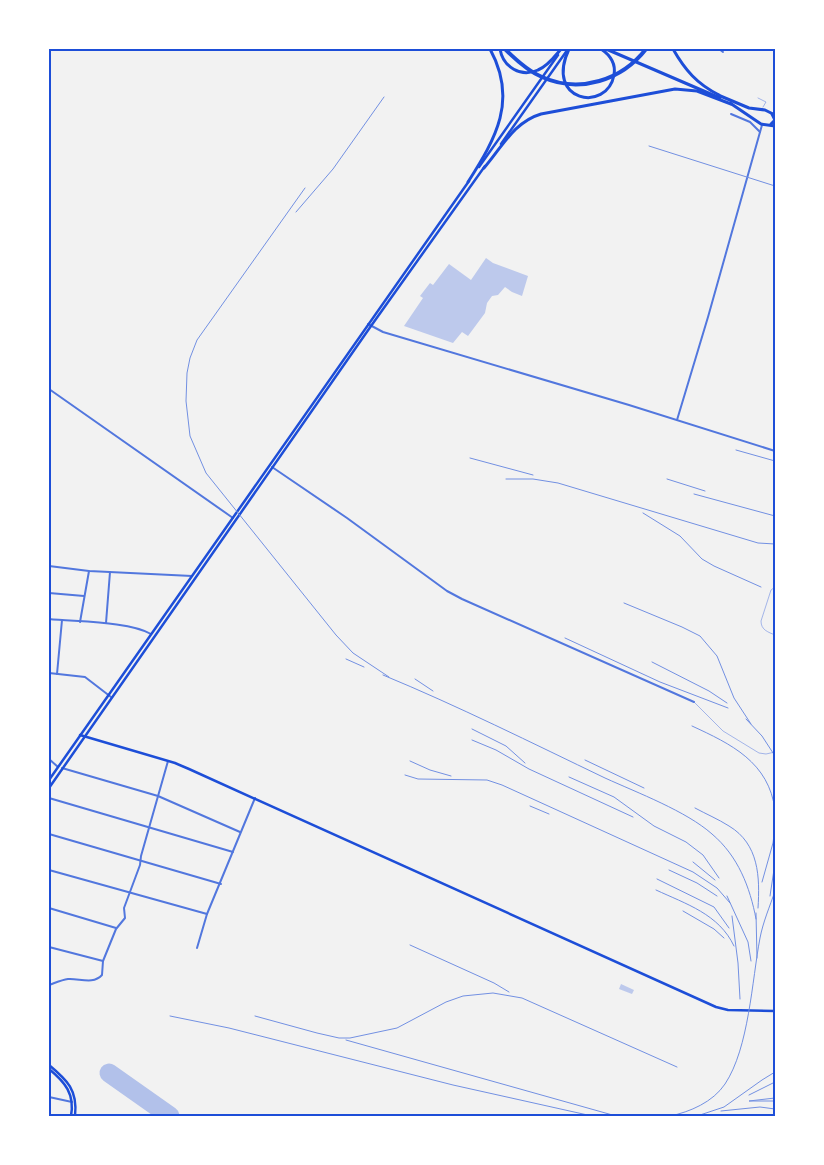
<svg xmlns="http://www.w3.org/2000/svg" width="824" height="1165" font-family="Rubik,sans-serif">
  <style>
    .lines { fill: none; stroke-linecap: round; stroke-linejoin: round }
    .runway { stroke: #b2c1ea; stroke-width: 19 }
    .building { fill: #bdc9ec }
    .service { stroke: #5277de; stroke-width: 0.5 }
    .minor { stroke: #5277de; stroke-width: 2 }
    .secondary { stroke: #1d4ed8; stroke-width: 2.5 }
    .primary { stroke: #1d4ed8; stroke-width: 2.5 }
    .trunk { stroke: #1d4ed8; stroke-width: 3 }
    .motorway { stroke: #1d4ed8; stroke-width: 4 }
    .rail { stroke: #7290e2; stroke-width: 1 }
    .neatline { fill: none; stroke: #1d4ed8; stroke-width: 2 }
  </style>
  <rect width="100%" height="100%" fill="#f2f2f2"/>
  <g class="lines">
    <polyline class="runway" points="109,1073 170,1116"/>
  </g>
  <g class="building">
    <polygon points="486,258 493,263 528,276 522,296 512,292 505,287 498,295 492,296 487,303 485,313 468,336 462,332 453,343 404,326 423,298 420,296 430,283 433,285 449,264 471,280"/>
    <polygon points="621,984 634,990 632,994 619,989"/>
  </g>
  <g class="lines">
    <g class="service">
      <polyline points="758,98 766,102 763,107"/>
      <path d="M775 587 771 590 761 621C761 630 768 632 775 635"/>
      <polyline points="695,703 723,731 759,753 766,754 775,752"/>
    </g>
    <g class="minor">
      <polyline points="719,49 723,52"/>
      <polyline points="731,114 750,122 760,132"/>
      <polyline points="368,324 383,332 629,405 775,451"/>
      <polyline points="49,389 233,518"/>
      <polyline points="677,420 708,317 762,125"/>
      <polyline points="272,467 347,518 447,591 462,599 694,702"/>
      <polyline points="49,566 89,571 192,576"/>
      <polyline points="49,593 84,596"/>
      <path d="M49 619C75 622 129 621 151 634"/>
      <polyline points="80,622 89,571"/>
      <polyline points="106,623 110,572"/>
      <polyline points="49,673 85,677 111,697"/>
      <polyline points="57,674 62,620"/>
      <polyline points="49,759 58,767"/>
      <polyline points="62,768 158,796 240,832"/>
      <polyline points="49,798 233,852"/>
      <polyline points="49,834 221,884"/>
      <polyline points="49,870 207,914"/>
      <polyline points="49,908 116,928"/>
      <polyline points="49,947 103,961"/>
      <polyline points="197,948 207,914 255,798"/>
      <path d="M49 985C55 983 61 980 68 979 79 978 93 985 102 975L103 961 116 929 125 918 124 908 140 865 141 856 168 761"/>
      <polyline points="49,1097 72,1102"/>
    </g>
    <polyline class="secondary" points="80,735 175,763 189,769 716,1007 728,1010 775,1011"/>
    <g class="primary">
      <polyline points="501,144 568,49"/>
      <polyline points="479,167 558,55"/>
      <polyline points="49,780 469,181"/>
      <polyline points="49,788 371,326 485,166"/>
      <path d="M49 1065C67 1080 78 1090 75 1116"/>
      <path d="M49 1069C65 1082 75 1094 71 1116"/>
    </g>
    <g class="trunk">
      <path d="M500 49C503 67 521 78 538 70 548 66 555 56 561 49"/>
      <path d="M569 49C544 102 607 113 614 75 616 64 610 55 601 49"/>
      <polyline points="606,49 720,98"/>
      <path d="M673 49C685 70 697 84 719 95"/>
      <polyline points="718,95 749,108 765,110 775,115"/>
      <polyline points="730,103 761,124 775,126"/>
      <polyline points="771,124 775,120 772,114"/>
      <path d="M484 168C502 147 514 122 541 114L675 89 697 91 731 104"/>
      <path d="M468 182C496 138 518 100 490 49"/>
    </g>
    <path class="motorway" d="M505 49C516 60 528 71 542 77 580 94 622 80 646 49"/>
    <g class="rail">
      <polyline points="649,146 775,186"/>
      <polyline points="305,188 197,340 190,358 187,373 186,401 190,436 206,473 336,635 353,653 389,677"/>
      <polyline points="296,212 333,169 384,97"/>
      <polyline points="736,450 775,461"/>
      <polyline points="470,458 533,475"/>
      <polyline points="506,479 533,479 558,483 758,543 775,544"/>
      <polyline points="667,479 705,491"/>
      <polyline points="694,494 775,516"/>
      <polyline points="643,513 680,536 702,559 714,566 761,587"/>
      <polyline points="624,603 682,627 700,636 717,656 734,698 751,724"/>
      <polyline points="565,638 660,682 728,708"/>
      <polyline points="346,659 364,667"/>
      <polyline points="652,662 709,691 727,703"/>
      <path d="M383 675C458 706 532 743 605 778 638 793 686 811 712 834 738 856 750 887 756 919"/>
      <polyline points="415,679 433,691"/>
      <polyline points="746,719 762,736 775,756"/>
      <path d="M692 726C731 744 769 762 775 810"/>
      <polyline points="472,729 506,746 525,763"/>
      <polyline points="472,740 496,750 529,769 633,817"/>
      <polyline points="585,760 644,788"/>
      <polyline points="410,761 430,770 451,776"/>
      <polyline points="405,775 418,779 487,780 502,785 693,872 717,888 730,903"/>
      <polyline points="569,777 614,797 654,826 686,842 703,855 719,878"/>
      <polyline points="530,806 549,814"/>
      <path d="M695 808C706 814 718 819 729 826 759 844 760 877 758 908"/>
      <polyline points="693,862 715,880"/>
      <polyline points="669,870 697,883 717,896"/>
      <polyline points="657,879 714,907 729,928"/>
      <polyline points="762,882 773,843 775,827"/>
      <path d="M656 890C686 904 719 914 734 946"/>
      <polyline points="727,896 748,942 751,961"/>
      <polyline points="770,896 775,863"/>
      <polyline points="683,911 714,929 724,938"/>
      <polyline points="756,913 757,958"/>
      <polyline points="732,916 738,963 740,999"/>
      <polyline points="410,945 494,983 509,992"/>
      <polyline points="170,1016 229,1028 453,1085 592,1116"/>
      <polyline points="255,1016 317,1033 339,1038 350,1038 397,1028 446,1002 463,996 493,993 522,998 677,1067"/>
      <polyline points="346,1040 616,1116"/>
      <polyline points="749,1095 775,1082"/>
      <polyline points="775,1098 749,1101 775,1101"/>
      <polyline points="721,1111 760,1107 775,1109"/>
      <path d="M670 1116C690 1112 713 1102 725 1084 749 1048 752 980 760 938 763 922 770 906 775 891"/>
      <polyline points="697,1116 724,1107 762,1080 775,1072"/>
    </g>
  </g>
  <rect width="824" height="1165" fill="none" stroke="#ffffff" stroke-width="100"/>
  <rect x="50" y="50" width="724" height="1065" class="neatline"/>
</svg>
